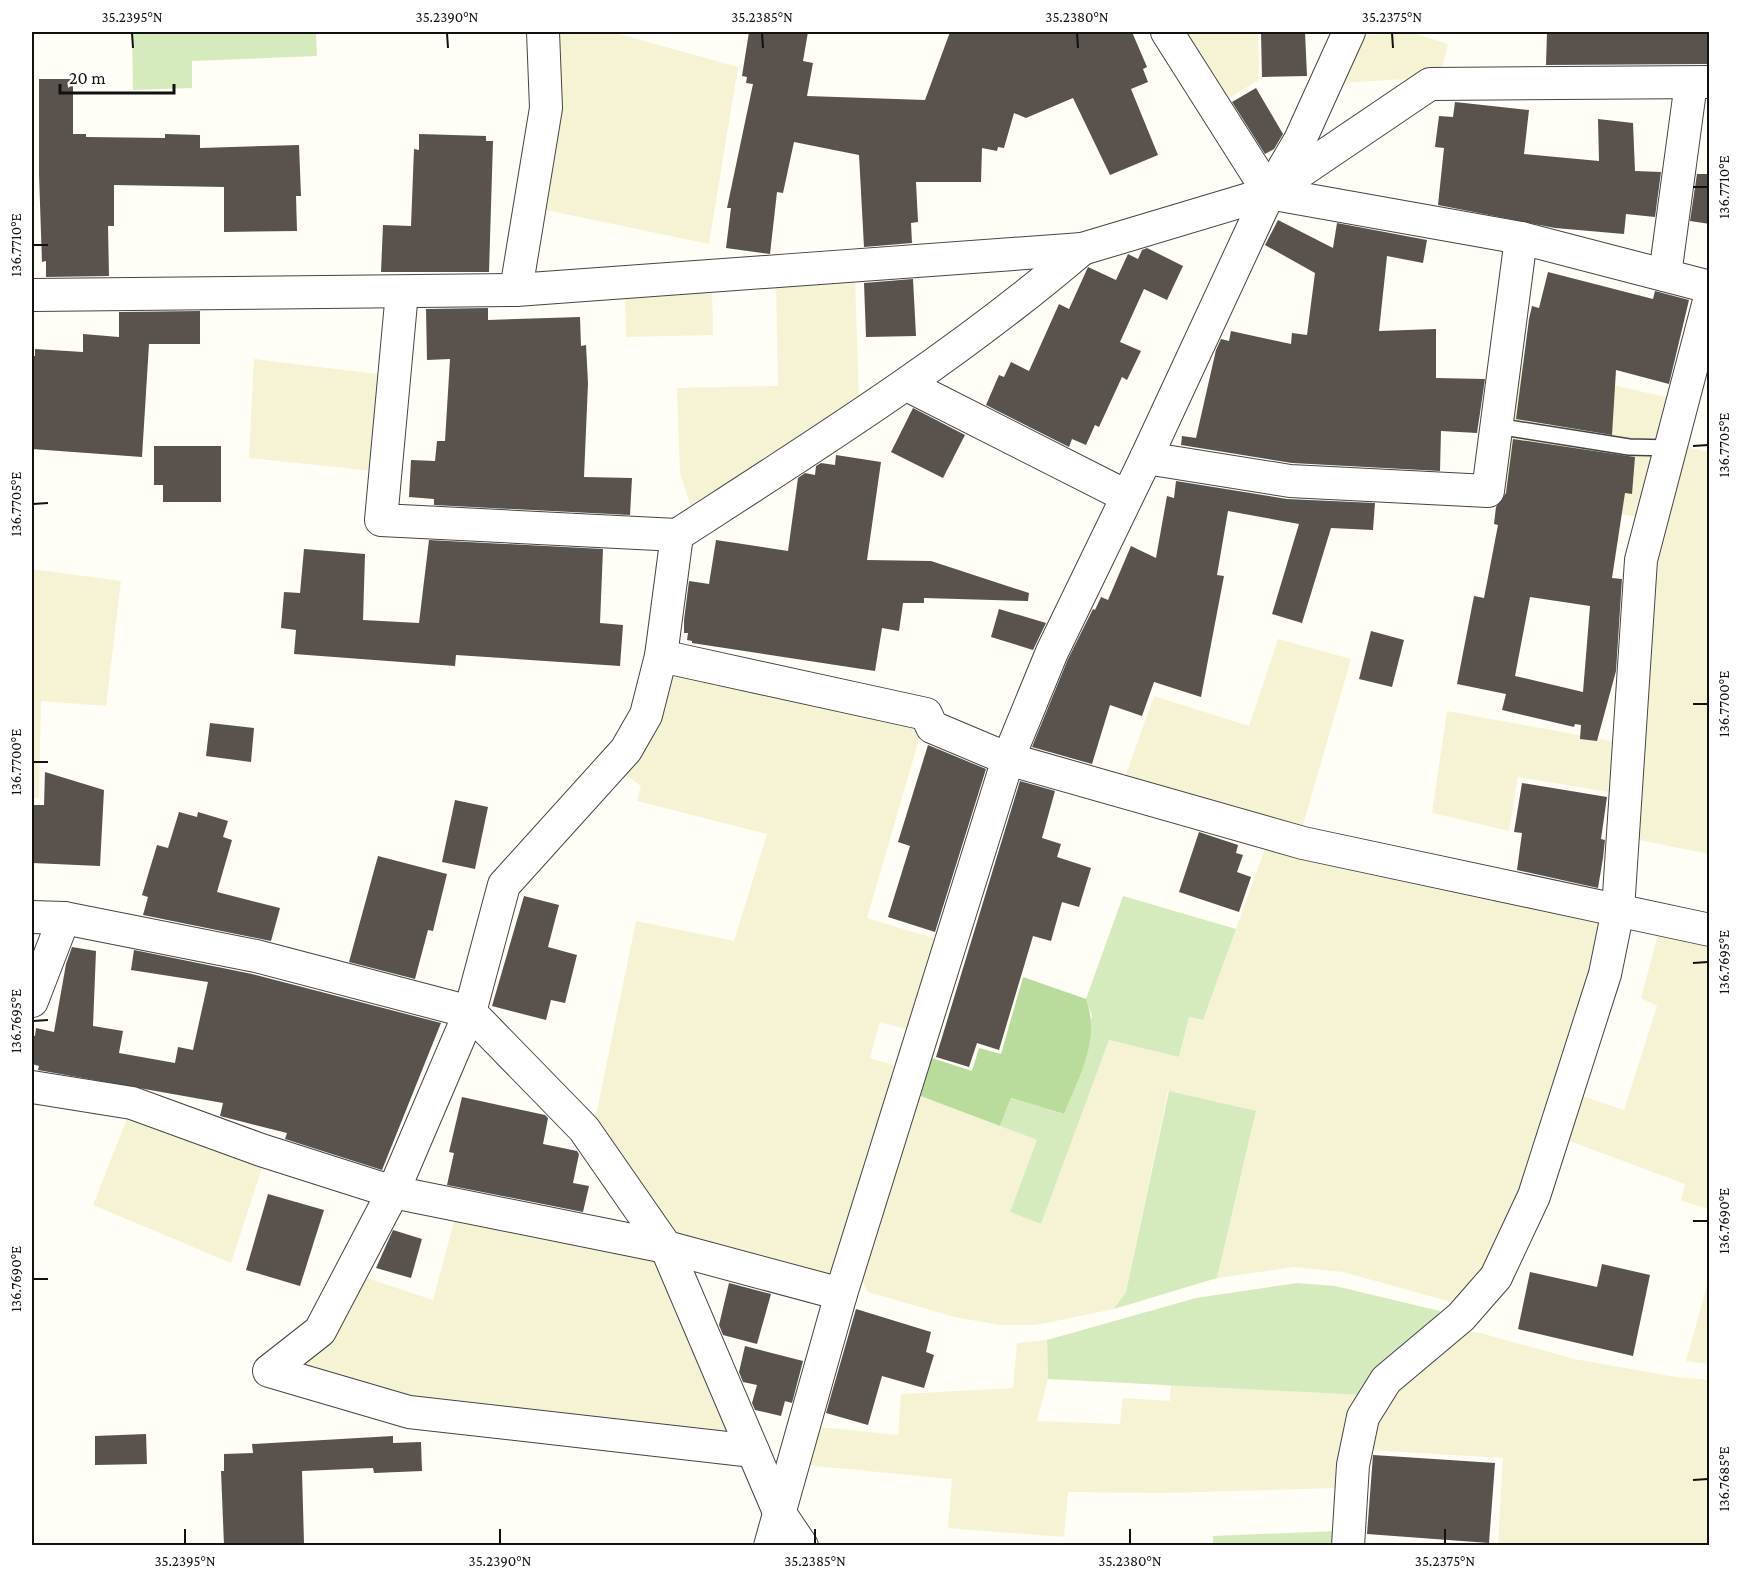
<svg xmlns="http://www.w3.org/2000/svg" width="1741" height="1577" font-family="'Crimson Pro',serif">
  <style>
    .farmland { fill: #f6f3d4 }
    .green { fill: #d5ebbd }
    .forest { fill: #b9dc9c }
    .building { fill: #5a524d; fill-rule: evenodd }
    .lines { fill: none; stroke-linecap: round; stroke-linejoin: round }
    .lane-casing { stroke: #444; stroke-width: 18 }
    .street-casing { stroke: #444; stroke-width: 34 }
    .lane { stroke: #fff; stroke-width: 15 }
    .street { stroke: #fff; stroke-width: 32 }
    .ticks { fill: none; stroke: #111; stroke-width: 2 }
    .neatline { fill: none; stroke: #111; stroke-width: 2 }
    .ticks-label { font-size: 15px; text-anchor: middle; fill: #111 }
  </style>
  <rect width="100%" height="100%" fill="#fffdf5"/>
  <g class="farmland">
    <polygon points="556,32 612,32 738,67 709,244 541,209"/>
    <polygon points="1179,32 1258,32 1259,80 1224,101"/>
    <polygon points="1413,33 1448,44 1440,77 1341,83 1364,35"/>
    <polygon points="855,278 859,403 692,510 680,473 677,388 778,386 776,283"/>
    <polygon points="712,289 713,335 626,337 625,297"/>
    <polygon points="254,359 385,375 374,471 249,458"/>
    <polygon points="1512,362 1670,398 1641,517 1493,497"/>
    <polygon points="1685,447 1709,452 1709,854 1634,839 1654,582"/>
    <polygon points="32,569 121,581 106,706 41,701 39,798 32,798"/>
    <polygon points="1278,639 1351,659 1301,832 1124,780 1154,696 1249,726"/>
    <polygon points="678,669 918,721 920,736 867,918 940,940 913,1031 880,1022 870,1058 903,1068 838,1271 824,1280 687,1245 666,1227 594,1125 636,921 734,941 767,834 637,801 641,786 621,772 667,678"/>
    <polygon points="1447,711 1617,742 1614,793 1518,777 1509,831 1432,813"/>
    <polygon points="1267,843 1591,915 1603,926 1583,1006 1527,1181 1479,1280 1458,1301 1444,1300 1343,1272 1294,1267 1217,1278 1256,1112 1168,1091 1126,1292 1114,1309 1036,1325 1000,1325 954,1317 868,1292 861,1279 918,1095 1037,1140 1010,1212 1041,1224 1109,1040 1179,1057 1189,1017 1203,1020"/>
    <polygon points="1660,927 1709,936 1709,1209 1681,1201 1685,1184 1567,1140 1580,1095 1624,1110 1657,1006 1641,998"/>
    <polygon points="128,1116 265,1159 231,1263 93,1205"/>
    <polygon points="455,1218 641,1253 661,1263 734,1425 724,1436 413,1400 308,1371 300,1361 361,1276 433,1300"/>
    <polygon points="1709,1278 1709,1364 1686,1361"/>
    <polygon points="1466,1332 1477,1332 1574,1359 1676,1377 1709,1380 1709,1545 1498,1545 1503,1458 1368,1450 1380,1414 1396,1387"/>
    <polygon points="1047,1340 1048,1379 1037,1421 1120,1424 1123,1398 1170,1401 1171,1385 1362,1395 1338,1488 1162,1493 1068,1492 1064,1537 948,1528 952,1479 805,1465 818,1427 898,1435 901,1394 1013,1388 1017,1343"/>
  </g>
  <g class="green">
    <polygon points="132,32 316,32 317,56 192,61 192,88 133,90"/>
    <polygon points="1123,896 1236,929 1203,1020 1189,1017 1179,1057 1109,1040 1041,1224 1010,1212 1037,1140 1000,1126 1011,1098 1063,1114 1092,1016 1086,999"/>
    <polygon points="1169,1091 1256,1111 1217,1278 1114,1309 1126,1292"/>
    <polygon points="1297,1283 1335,1286 1440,1311 1436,1324 1362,1395 1048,1379 1047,1340 1196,1298"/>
    <polygon points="1336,1531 1336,1545 1213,1546 1213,1536"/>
  </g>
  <path class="forest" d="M1023 977 1086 999C1101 1040 1079 1076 1064 1114L1011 1098 1000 1126 918 1095 929 1057 972 1071 979 1048 1001 1054Z"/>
  <g class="building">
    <polygon points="749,32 808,32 803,61 813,63 807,96 925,100 950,32 1132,32 1147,67 1143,69 1148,82 1131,89 1158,155 1110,175 1073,98 1026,118 1014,113 1004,148 998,147 997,151 982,148 981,182 916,182 918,222 911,223 912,243 864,247 859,155 794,142 783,193 777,192 770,254 726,248 731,208 727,208 753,84 746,83 747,77 742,76"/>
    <polygon points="1261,32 1305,32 1307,76 1262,77"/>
    <polygon points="1547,32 1710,32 1710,64 1546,65"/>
    <polygon points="39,79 73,79 73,134 86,134 86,137 165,138 165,134 200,135 200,148 299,145 301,196 296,196 297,231 224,232 224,187 114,185 114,226 108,226 109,276 46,277 46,261 42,262 39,175"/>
    <polygon points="1256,88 1283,134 1274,149 1265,154 1232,102"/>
    <polygon points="1455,102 1529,110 1524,154 1599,161 1598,119 1633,123 1635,171 1661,172 1655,217 1626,214 1624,234 1555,228 1438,205 1444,148 1435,147 1439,116 1453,117"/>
    <polygon points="419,134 486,136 486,141 493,141 489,272 381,272 383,225 411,226 414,149 419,150"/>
    <polygon points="1697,174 1710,174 1710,224 1690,221"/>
    <polygon points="1278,220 1333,248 1337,223 1427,240 1423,263 1387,256 1379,331 1436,329 1436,378 1485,379 1477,433 1441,431 1440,471 1292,463 1181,445 1182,436 1196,438 1216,350 1221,339 1229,341 1231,331 1291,344 1292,333 1307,335 1315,273 1265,245"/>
    <polygon points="1147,248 1183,266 1167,300 1144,289 1120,342 1141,351 1127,380 1122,377 1099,427 1095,425 1086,445 1072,439 1069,447 986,405 999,375 1004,377 1011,362 1029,371 1059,304 1069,309 1088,267 1116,280 1128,254 1138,259 1142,250"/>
    <polygon points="1548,272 1653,299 1655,291 1689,300 1669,384 1616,370 1612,435 1516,419 1529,319 1532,306 1539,308"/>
    <polygon points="913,279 916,336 866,337 864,283"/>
    <polygon points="488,308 488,320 580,317 581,346 586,345 588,383 584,477 632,478 630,515 434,505 434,499 409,497 411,460 435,461 437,441 445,441 450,359 427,360 426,309"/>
    <polygon points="200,311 200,344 149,344 142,457 32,449 32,356 35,356 35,349 83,352 83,334 119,337 119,312"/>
    <polygon points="913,408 965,435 943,478 891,452"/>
    <path d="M1513 439 1635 457 1632 494 1625 493 1612 578 1622 579 1616 671 1597 741 1580 739 1581 725 1575 724 1574 727 1502 710 1506 694 1457 684 1474 596 1484 598 1498 525 1494 524 1496 507 1506 493ZM1530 597 1590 606 1583 692 1515 676Z"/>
    <polygon points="154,446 221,446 221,502 163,502 163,485 154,485"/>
    <polygon points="836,455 881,462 867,560 931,561 1029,593 1028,601 924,598 924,603 903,603 899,631 882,628 875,671 692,643 692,641 687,640 688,633 684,633 684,620 689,581 709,584 716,540 788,551 798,478 805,473 815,475 816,466 821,463 835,465"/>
    <polygon points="1176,481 1287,499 1375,503 1373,530 1331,528 1302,623 1272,614 1299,524 1228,511 1217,575 1224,576 1201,697 1154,682 1142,716 1110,705 1092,764 1032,747 1068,659 1093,609 1095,610 1101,597 1108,600 1131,546 1156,558 1167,496 1174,498"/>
    <polygon points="429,540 603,549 600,623 623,625 620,666 456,655 455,666 294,654 296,630 281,628 284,592 300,593 304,549 365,554 363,620 419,623"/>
    <polygon points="999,609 1046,623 1033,650 991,637"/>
    <polygon points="1371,631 1404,640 1392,687 1359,679"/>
    <polygon points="210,723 254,728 251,762 206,756"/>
    <polygon points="928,745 986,769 935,932 888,917 910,846 898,842"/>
    <polygon points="45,772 104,790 100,866 32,863 32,805 44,805"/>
    <polygon points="1020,781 1055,791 1042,838 1061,844 1057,857 1091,868 1079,907 1062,902 1051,941 1033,936 999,1050 977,1043 969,1067 936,1057"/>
    <polygon points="1522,783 1607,797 1601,839 1605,840 1603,858 1598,888 1517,870 1522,833 1514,832"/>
    <polygon points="455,800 488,807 475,869 442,862"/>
    <polygon points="179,812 197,817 198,812 228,821 223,837 232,840 217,892 280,908 271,941 143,915 148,897 142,895 157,845 168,848"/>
    <polygon points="1199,832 1238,845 1236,853 1243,855 1237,872 1251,877 1239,912 1179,892"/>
    <polygon points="378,856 447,874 433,931 428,930 415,979 349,962"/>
    <polygon points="524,896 559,905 548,947 577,955 565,1003 551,1000 546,1020 492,1006"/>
    <polygon points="72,947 96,951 93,1026 123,1031 119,1053 175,1063 178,1047 193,1050 208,982 131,970 134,950 252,974 441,1023 382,1170 285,1139 287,1133 220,1116 223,1103 38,1070 39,1066 32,1064 32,1035 35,1036 36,1028 54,1032 66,964"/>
    <polygon points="462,1097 545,1115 548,1118 543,1144 577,1151 579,1154 573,1183 589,1186 583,1212 447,1185 454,1153 449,1152"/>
    <polygon points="268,1194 324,1210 300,1286 246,1270"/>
    <polygon points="393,1230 422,1239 411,1278 376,1268"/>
    <polygon points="1602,1264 1650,1275 1633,1356 1518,1329 1530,1272 1597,1287"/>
    <polygon points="729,1283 771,1294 757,1344 723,1335 719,1325"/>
    <polygon points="856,1309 931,1332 926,1352 934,1355 924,1388 882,1376 868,1425 826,1413"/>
    <polygon points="745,1346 803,1361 792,1403 785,1401 781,1416 755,1410 752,1403 757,1385 743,1382 739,1372"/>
    <polygon points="146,1434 147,1464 95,1465 95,1436"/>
    <polygon points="393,1436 393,1443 421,1442 422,1471 374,1473 373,1468 302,1471 304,1543 302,1545 224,1545 221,1471 224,1471 224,1454 253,1453 252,1444"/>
    <polygon points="1373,1455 1495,1463 1489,1543 1367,1534"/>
  </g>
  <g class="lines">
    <g class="lane-casing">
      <polyline id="lane" points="1496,426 1629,447 1670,448"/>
    </g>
    <g class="street-casing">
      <g id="street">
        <polyline points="1167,32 1269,193 1521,238 1710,287"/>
        <polyline points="1665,275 1691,83"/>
        <polyline points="516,290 546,108 543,32"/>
        <polyline points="402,292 381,520 677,535"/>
        <polyline points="32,295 516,290 1082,249 1269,193 1430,84 1710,82"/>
        <polyline points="907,385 1126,496"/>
        <polyline points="1146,458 1290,481 1488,491 1521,238"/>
        <polyline points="661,656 926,714 932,727 1008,759 1303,843 1710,930"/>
        <polyline points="32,917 64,918 256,956 470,1012 584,1129 666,1247 779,1512 802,1546"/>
        <polyline points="32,1001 64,918"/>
        <polyline points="32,1087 132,1103 261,1150 393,1192 666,1247 841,1294"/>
        <path d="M753 1451 409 1412 269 1371 320 1331 393 1192 470 1012 504 885 626 750 646 715 661 656 677 535C816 445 956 357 1082 249"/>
        <polyline points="770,1546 841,1294 1008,759 1052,652 1146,458 1269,193 1300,140 1349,32"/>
        <polyline points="1348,1546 1353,1465 1363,1417 1386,1380 1461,1317 1496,1277 1534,1196 1605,974 1618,910 1641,560 1710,297"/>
      </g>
    </g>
    <use href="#lane" class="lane"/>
    <use href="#street" class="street"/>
  </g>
  <path class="ticks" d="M132 33 133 48M447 33 448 48M762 33 763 48M1077 33 1078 48M1392 33 1393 48M1693 187H1708M33 245H48M1693 446 1708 445M33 504 48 503M1693 704H1708M33 762H48M1693 963 1708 962M33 1021 48 1020M1693 1221H1708M33 1279H48M1693 1480 1708 1479M185 1529V1544M500 1529V1544M815 1529V1544M1130 1529V1544M1445 1529V1544"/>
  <rect width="1741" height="1577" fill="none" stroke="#ffffff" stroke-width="66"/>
  <path d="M60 84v9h114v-9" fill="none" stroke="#111111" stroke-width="3"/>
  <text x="69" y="84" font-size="18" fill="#111111" stroke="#ffffff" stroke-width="4.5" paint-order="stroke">20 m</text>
  <rect x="33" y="33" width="1675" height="1511" class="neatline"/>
  <g class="ticks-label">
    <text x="132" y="22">35.2395°N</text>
    <text x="447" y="22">35.2390°N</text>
    <text x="762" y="22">35.2385°N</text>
    <text x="1077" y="22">35.2380°N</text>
    <text x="1392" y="22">35.2375°N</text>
    <text transform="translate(1724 187) rotate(-90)" y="5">136.7710°E</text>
    <text transform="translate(16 245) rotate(-90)" y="5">136.7710°E</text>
    <text transform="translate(1724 445) rotate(-90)" y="5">136.7705°E</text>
    <text transform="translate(16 504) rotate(-90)" y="5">136.7705°E</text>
    <text transform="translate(1724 704) rotate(-90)" y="5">136.7700°E</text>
    <text transform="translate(16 762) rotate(-90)" y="5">136.7700°E</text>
    <text transform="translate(1724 962) rotate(-90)" y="5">136.7695°E</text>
    <text transform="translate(16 1021) rotate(-90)" y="5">136.7695°E</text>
    <text transform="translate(1724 1221) rotate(-90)" y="5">136.7690°E</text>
    <text transform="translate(16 1279) rotate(-90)" y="5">136.7690°E</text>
    <text transform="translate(1724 1479) rotate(-90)" y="5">136.7685°E</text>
    <text x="185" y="1566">35.2395°N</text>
    <text x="500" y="1566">35.2390°N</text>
    <text x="815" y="1566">35.2385°N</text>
    <text x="1130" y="1566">35.2380°N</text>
    <text x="1445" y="1566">35.2375°N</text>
  </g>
</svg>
